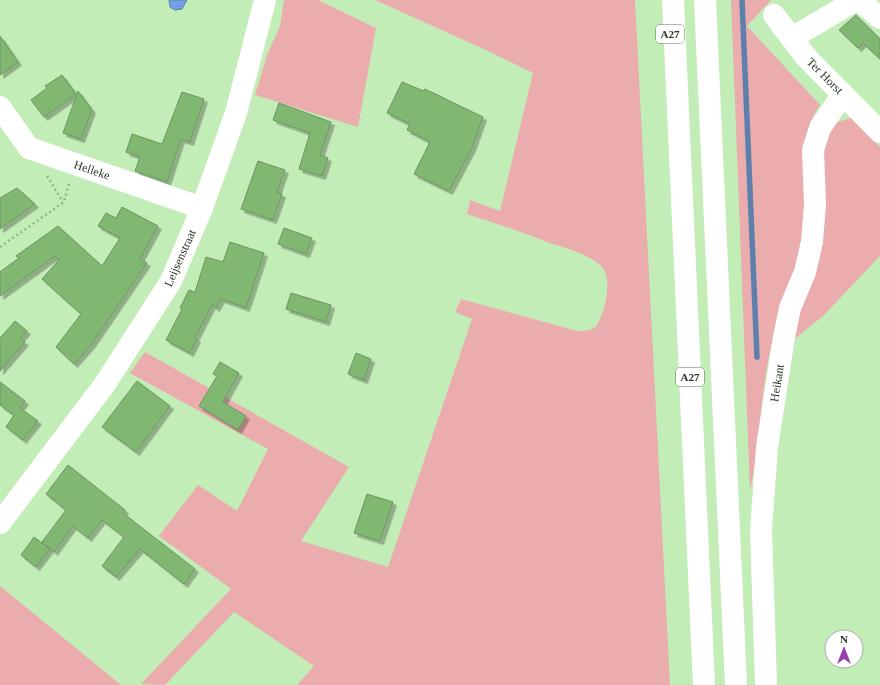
<svg xmlns="http://www.w3.org/2000/svg" width="880" height="685" font-family="'Times New Roman',serif">
  <style>
    .green { fill: #eaacac }
    .water { fill: #73a0e6; stroke: #5c80ab }
    .lines { fill: none; stroke-linecap: round; stroke-linejoin: round }
    .stream { stroke: #5c80ab; stroke-width: 5.5 }
    .building { fill: #81b871; stroke: #6c9362; filter: url(#shadow) }
    .path { stroke: #92b488; stroke-width: 2.5; stroke-dasharray: 2 3; stroke-linecap: butt }
    .minor { stroke: #fff; stroke-width: 22 }
    .highway { stroke: #fff; stroke-width: 22 }
    .labels { text-anchor: middle; stroke-width: 3; stroke-linejoin: round; paint-order: stroke }
    .shield { fill: #fff; stroke: #677264; stroke-width: 1 }
    .shield-label { font-size: 11px; font-weight: bold; fill: #263622 }
    .street-label { font-size: 12px; fill: #263622; stroke: #fff }
  </style>
  <defs>
    <filter id="shadow"><feDropShadow dx="3.5" dy="3.5" stdDeviation="0" flood-color="#0004"/></filter>
  </defs>
  <rect width="100%" height="100%" fill="#c3edb7"/>
  <g class="green">
    <polygon points="284,0 318,0 376,28 358,127 255,95 267,55 280,26"/>
    <path d="M375 0H635L670 685H297L314 666 234 612 165 685 141 684 231 589 159 536 198 485 237 511 268 449 130 373 145 352 349 467 301 541 388 567 472 319 455 312 461 299 577 331C584 331 592 331 597 325 605 312 614 276 600 265 587 254 567 248 550 243 523 232 495 223 467 214L470 200 500 211 533 73 486 50Z"/>
    <path d="M731 0H771L747 26 820 105C793 141 811 200 802 244 794 277 780 309 772 343 760 391 761 441 750 490Z"/>
    <path d="M852 118 880 147V256L823 316 787 345 822 139C829 126 837 121 852 118Z"/>
    <polygon points="0,586 121,685 0,685"/>
  </g>
  <polygon class="water" points="169,0 187,0 182,9 175,10 170,7"/>
  <g class="lines">
    <polyline class="stream" points="742,0 757,357"/>
  </g>
  <g class="building">
    <polygon points="856,15 880,39 880,59 863,43 858,48 839,30"/>
    <polygon points="0,36 18,62 0,75"/>
    <polygon points="62,75 76,94 44,117 31,100 47,88 45,86"/>
    <polygon points="402,82 424,91 425,89 483,117 472,148 449,191 414,174 430,142 407,130 410,124 387,113"/>
    <polygon points="78,91 92,110 81,139 63,133"/>
    <polygon points="182,92 204,99 190,142 181,139 167,182 135,171 140,157 126,152 132,134 162,144"/>
    <polygon points="279,103 331,122 320,155 328,158 322,176 299,169 310,133 273,120"/>
    <polygon points="258,161 285,170 277,192 282,194 273,220 241,209"/>
    <polygon points="17,188 35,204 0,229 0,198"/>
    <polygon points="122,207 158,226 140,259 147,263 91,345 74,364 56,347 81,314 42,279 59,260 55,256 0,296 0,272 19,258 16,256 58,226 102,266 120,238 98,226 106,213 116,218"/>
    <polygon points="284,228 312,238 306,254 278,244"/>
    <polygon points="230,242 264,253 246,308 221,299 216,308 212,305 195,338 197,339 190,353 166,340 182,309 180,308 189,290 195,292 206,257 223,262"/>
    <polygon points="291,293 331,305 326,322 286,309"/>
    <polygon points="15,321 27,331 20,339 25,342 0,371 0,338"/>
    <polygon points="356,353 371,359 364,380 348,374"/>
    <polygon points="220,362 239,373 223,402 246,416 238,430 199,406 217,376 213,374"/>
    <polygon points="137,381 170,406 136,452 102,427"/>
    <polygon points="0,382 25,401 20,408 38,421 23,440 6,427 14,415 0,405"/>
    <polygon points="68,465 125,510 123,513 195,569 184,584 140,549 116,577 102,566 124,537 102,520 88,538 73,526 54,552 42,542 66,510 46,494"/>
    <polygon points="367,494 393,502 380,541 354,533"/>
    <polygon points="34,537 50,549 36,567 21,555"/>
  </g>
  <g class="lines">
    <g class="path">
      <polyline points="47,176 63,202"/>
      <polyline points="0,247 64,202 69,183"/>
    </g>
    <g class="minor">
      <polyline points="859,0 880,18"/>
      <polyline points="774,15 805,56 880,132"/>
      <polyline points="792,38 856,0"/>
      <polyline points="0,107 29,148 202,208"/>
      <polyline points="0,523 105,384 171,281 202,208 236,113 265,0"/>
      <polyline points="766,685 761,530 767,447 784,337 790,308 805,272 812,242 815,204 813,150 820,128 843,94"/>
    </g>
    <g class="highway">
      <polyline points="673,0 704,685"/>
      <polyline points="705,0 736,685"/>
    </g>
  </g>
  <g class="labels">
    <g class="shield">
      <rect x="656" y="25" width="28" height="18" rx="3"/>
      <rect x="676" y="368" width="28" height="18" rx="3"/>
    </g>
    <g class="shield-label">
      <text x="670" y="38">A27</text>
      <text x="690" y="381">A27</text>
    </g>
    <g class="street-label">
      <text transform="translate(825 76) rotate(45)" y="4">Ter Horst</text>
      <text transform="translate(92 170) rotate(19)" y="4">Helleke</text>
      <text transform="translate(180 258) rotate(-66)" y="4">Leijsenstraat</text>
      <text transform="translate(777 383) rotate(-81)" y="4">Heikant</text>
    </g>
  </g>
  <g transform="translate(844 649)"><circle r="19" fill="#ffffff" stroke="#a8afa7"/>
  <path d="M0-3L7 15L0 10L-7 15Z" fill="#9841ae"/>
  <text y="-6" font-size="11" font-weight="bold" text-anchor="middle" fill="#263622">N</text>
  </g>
</svg>
